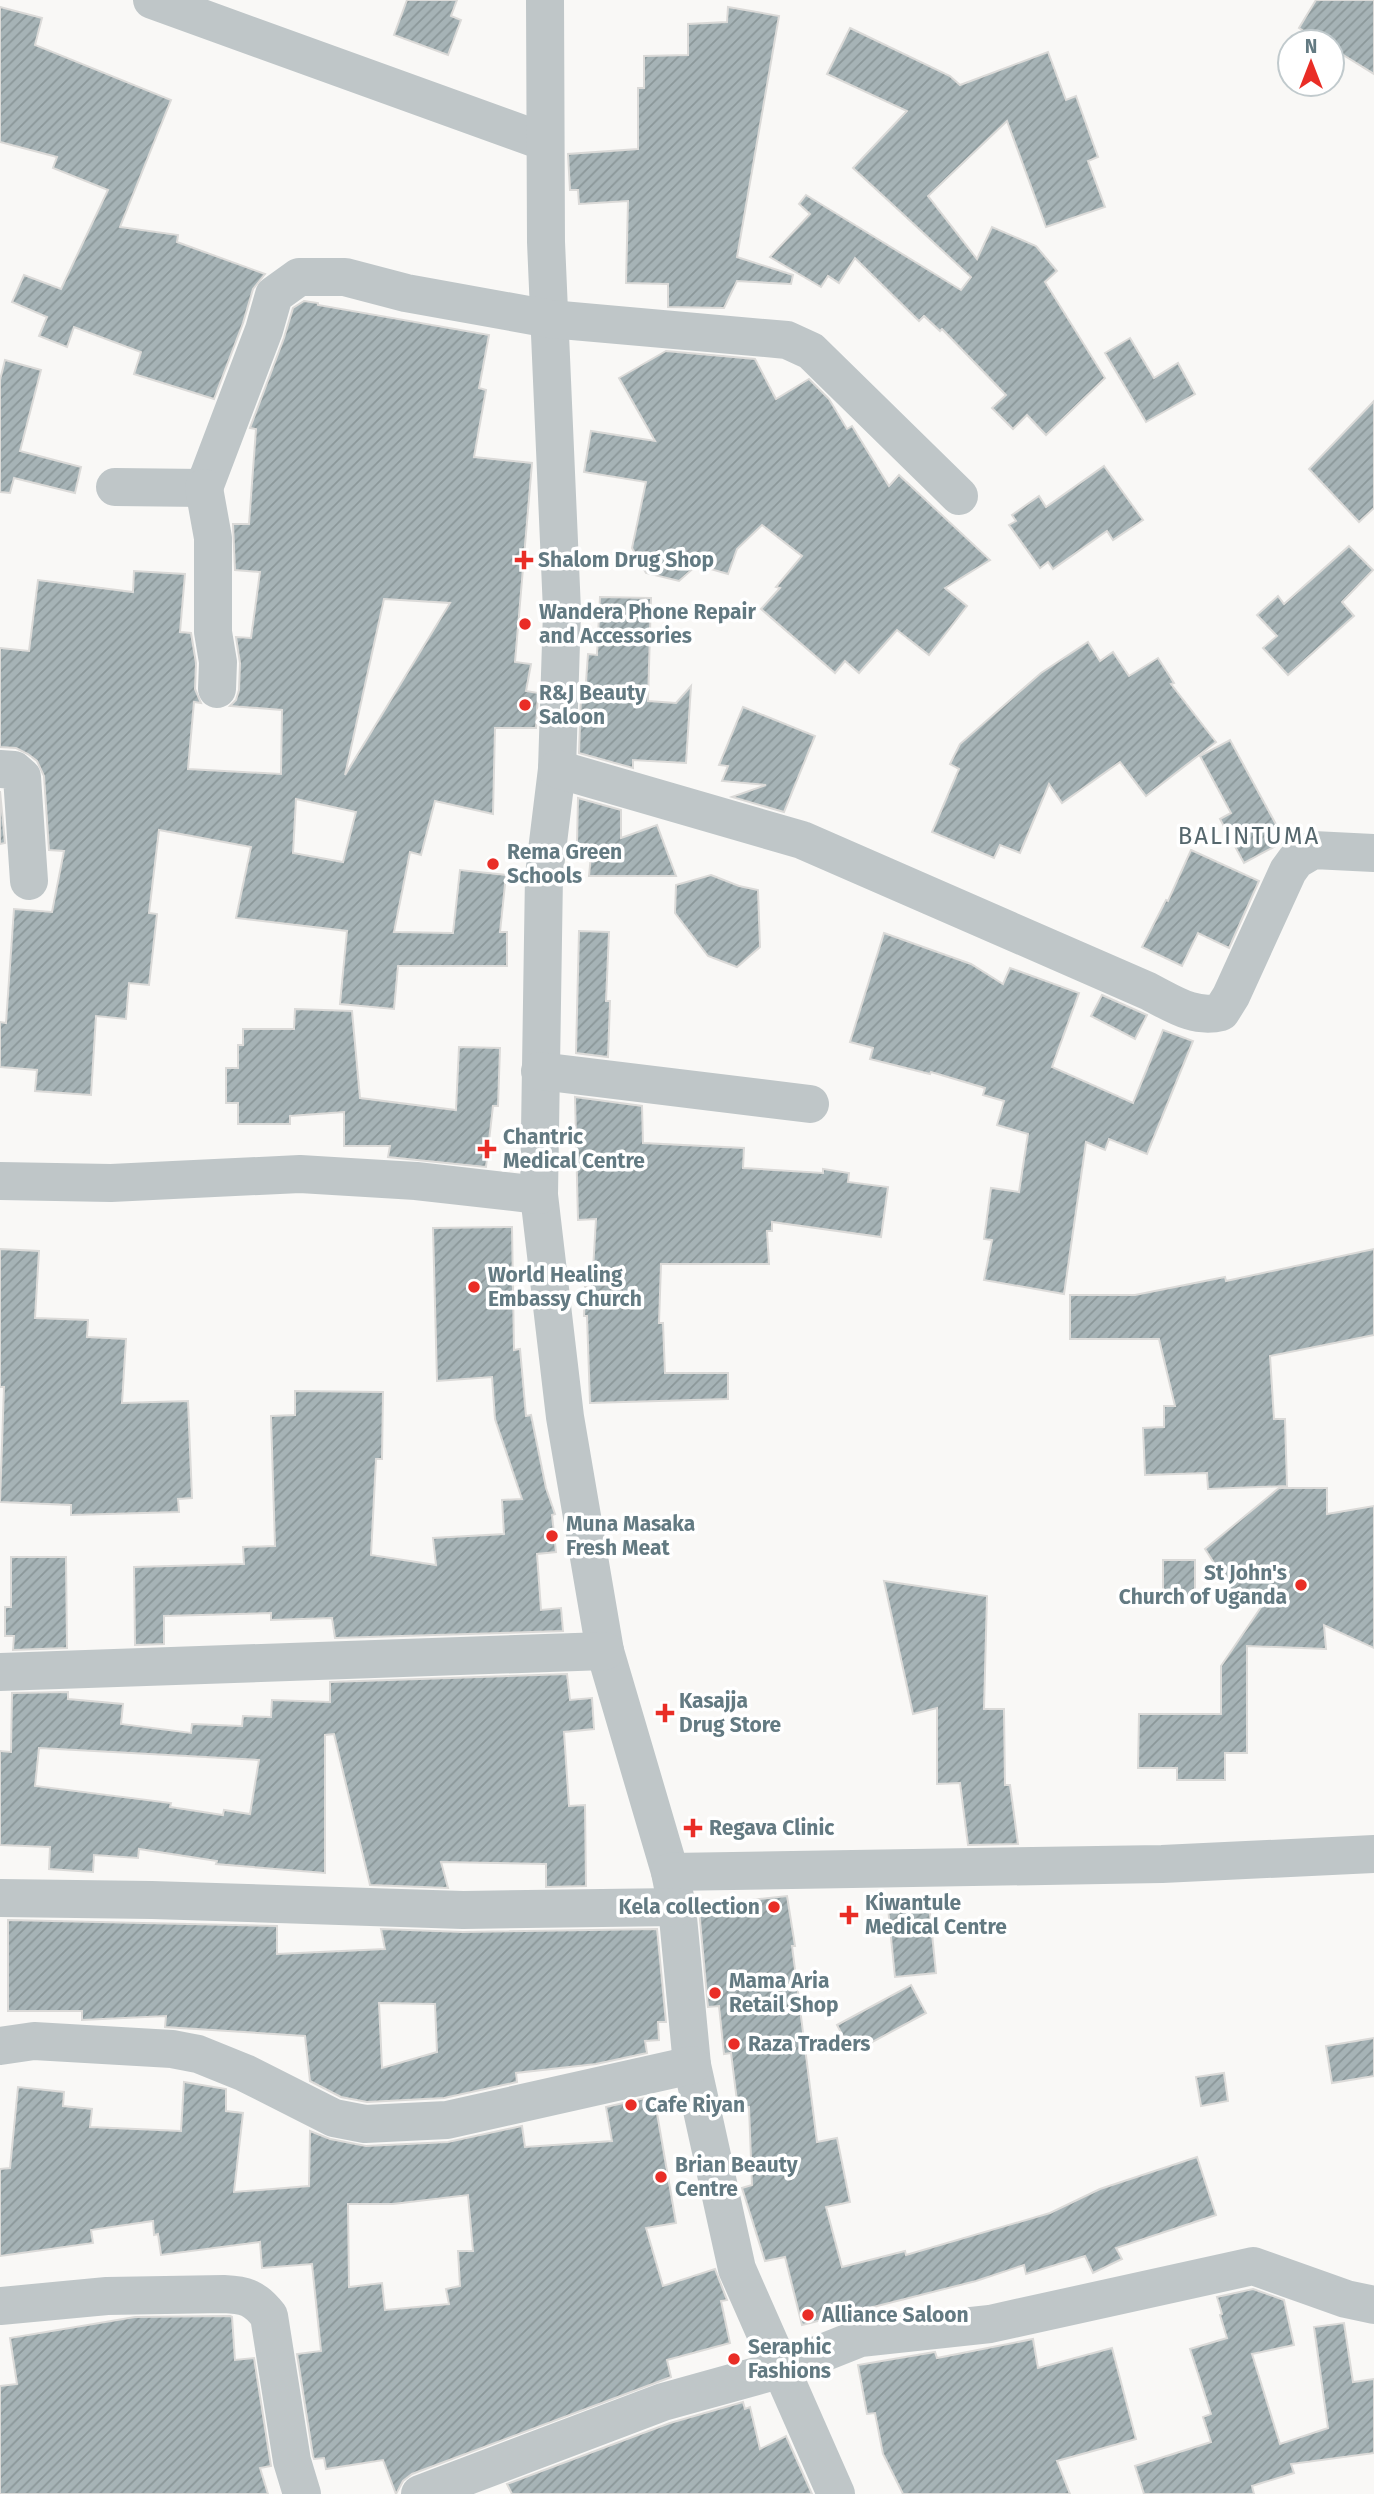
<svg xmlns="http://www.w3.org/2000/svg" width="1374" height="2494" font-family="'Fira Sans',sans-serif">
  <style>
    .building { fill: url(#building-hatch); stroke: #dbdad8; stroke-width: 2; fill-rule: evenodd }
    .lines { fill: none; stroke-linecap: round; stroke-linejoin: round }
    .minor { stroke: #bfc6c8; stroke-width: 38 }
    .poi-dot { fill: #e92d26; stroke: #fff; stroke-width: 2.5 }
    .labels { text-anchor: middle; stroke-width: 7; stroke-linejoin: round; paint-order: stroke }
    .poi-label { font-size: 21px; font-weight: bold; fill: #637a82; stroke: #fff; text-anchor: start }
    .quarter-label { font-size: 24px; letter-spacing: 2px; fill: #55676d; stroke: #fff }
  </style>
  <defs>
    <pattern id="building-hatch" width="6" height="6" patternUnits="userSpaceOnUse" patternTransform="scale(1.75)"><rect width="6" height="6" fill="#a6b3b6"/><path d="M-1 1l2-2M0 6l6-6M5 7l2-2" fill="none" stroke="#8b9799"/></pattern>
  </defs>
  <rect width="100%" height="100%" fill="#f9f8f6"/>
  <g class="building">
    <polygon points="407,0 457,0 451,16 461,20 448,55 394,35"/>
    <polygon points="1316,0 1374,0 1374,74 1332,48 1332,42 1321,42 1299,28"/>
    <polygon points="0,7 42,18 35,45 171,100 120,227 178,235 177,242 265,274 253,289 243,323 214,399 134,374 141,352 74,327 67,347 39,336 47,317 12,302 24,275 61,289 108,190 53,168 57,157 0,142"/>
    <polygon points="728,7 779,16 737,257 793,275 791,284 737,281 724,308 668,307 668,284 626,283 628,201 579,204 578,190 570,190 568,154 638,149 638,88 644,88 644,56 688,55 688,24 727,22"/>
    <polygon points="850,28 950,76 960,85 1048,52 1066,100 1076,96 1098,157 1088,161 1105,207 1046,227 1007,121 928,196 977,259 992,227 1036,246 1057,271 1045,282 1105,378 1046,435 1027,415 1013,429 992,408 1006,395 942,329 940,331 924,316 919,321 855,258 839,283 828,276 821,287 770,257 810,214 799,204 806,195 961,290 971,277 853,168 907,111 827,74"/>
    <path d="M304 301 318 303V305L489 335 479 388 486 390 474 457 532 463 515 662 531 664 526 691 538 693 536 728H495L493 814 435 801 421 855 410 852 394 932 453 933 460 870 506 875 500 932H507V966H398L394 1009 340 1004 347 931 236 918 251 847 159 830 149 913 157 914 149 985 129 983 126 1019 96 1016 91 1095 35 1091 37 1070 0 1067V1022L6 1023 14 909 52 912 64 851 49 850 44 776 37 761 28 754 16 748 0 747V648L29 651 38 580 133 592 134 571 185 574 180 632 191 633 196 663 195 689 201 703 194 702 188 769 281 774 282 710 230 706 236 700 239 690 240 663 236 637 251 638 260 572 235 570 233 524H249L256 429 250 428 284 338 293 308ZM384 599 450 603 345 775ZM296 799 356 812 343 862 293 853Z"/>
    <polygon points="1130,338 1154,378 1178,363 1195,394 1146,422 1105,353"/>
    <polygon points="666,351 755,359 776,399 809,379 829,399 847,429 852,426 889,486 899,475 990,560 945,588 967,606 929,655 897,630 859,673 845,661 835,673 761,609 780,588 776,587 802,556 762,525 737,549 728,574 697,565 679,581 646,573 632,548 646,482 584,472 591,431 655,441 619,378"/>
    <polygon points="5,360 41,370 20,451 81,467 75,493 14,478 10,493 0,492 0,380"/>
    <polygon points="1374,401 1374,508 1359,522 1309,469"/>
    <polygon points="1104,466 1143,520 1113,540 1107,531 1053,569 1048,562 1040,568 1009,525 1016,521 1012,515 1039,496 1046,507"/>
    <polygon points="1349,546 1373,570 1342,602 1354,616 1288,675 1263,648 1277,636 1257,615 1278,596 1284,604"/>
    <polygon points="600,597 651,598 648,701 676,703 691,686 686,763 633,760 633,768 579,753 581,696 585,696 588,654 597,655"/>
    <polygon points="1088,642 1100,661 1113,652 1129,676 1158,658 1174,683 1171,684 1216,742 1146,796 1120,762 1062,803 1049,784 1020,853 1000,845 994,858 932,832 959,769 950,764 960,744 1041,673"/>
    <polygon points="743,707 815,736 784,812 732,797 766,785 722,781 728,766 719,765"/>
    <polygon points="1230,740 1285,841 1244,863 1220,819 1231,813 1200,756"/>
    <polygon points="0,791 5,843 0,844"/>
    <polygon points="578,798 621,810 621,838 657,825 676,876 589,876 592,845 577,844"/>
    <polygon points="1191,850 1259,881 1229,948 1198,933 1182,966 1142,947 1166,900 1168,901"/>
    <polygon points="711,875 739,886 758,890 760,947 737,967 708,956 675,913 676,885"/>
    <polygon points="579,931 609,932 606,1001 610,1001 608,1057 576,1053"/>
    <polygon points="884,933 971,964 1003,984 1010,968 1079,993 1052,1067 1133,1103 1163,1030 1193,1041 1147,1154 1109,1139 1105,1150 1086,1142 1064,1294 984,1280 992,1240 984,1239 991,1188 1019,1192 1028,1134 997,1125 1004,1101 983,1095 985,1088 931,1072 930,1074 870,1059 873,1048 850,1042"/>
    <polygon points="1102,995 1147,1015 1135,1039 1091,1016"/>
    <polygon points="295,1009 352,1011 360,1098 456,1110 459,1047 500,1048 498,1106 493,1106 486,1167 388,1157 390,1146 344,1146 344,1112 290,1116 290,1124 238,1124 238,1103 226,1103 226,1068 238,1068 238,1045 243,1045 243,1029 294,1029"/>
    <polygon points="575,1097 642,1106 643,1143 744,1148 743,1168 823,1173 823,1169 849,1173 848,1182 888,1187 881,1237 772,1222 772,1231 767,1231 769,1264 661,1264 659,1323 663,1323 665,1373 728,1373 728,1399 590,1403 587,1316 584,1316 585,1287 592,1287 596,1219 578,1220"/>
    <polygon points="512,1227 514,1350 520,1349 526,1416 531,1415 546,1488 555,1514 552,1515 556,1552 537,1554 541,1610 561,1608 563,1631 335,1638 332,1618 271,1620 271,1613 164,1616 164,1644 135,1645 134,1567 244,1564 243,1547 275,1546 271,1416 295,1415 295,1391 383,1392 382,1459 376,1459 371,1555 436,1565 433,1538 504,1534 502,1500 522,1499 495,1419 492,1377 437,1381 433,1228"/>
    <polygon points="0,1249 39,1251 35,1318 88,1320 87,1337 126,1339 122,1403 188,1401 192,1498 178,1499 179,1512 71,1515 71,1505 0,1502 4,1387 0,1387"/>
    <polygon points="1374,1249 1374,1335 1270,1356 1274,1419 1285,1419 1287,1486 1208,1489 1207,1473 1145,1475 1143,1428 1164,1427 1164,1406 1175,1406 1159,1339 1070,1339 1070,1295 1135,1295 1225,1277 1226,1281"/>
    <polygon points="1279,1488 1327,1488 1327,1514 1374,1506 1374,1648 1324,1625 1326,1649 1247,1646 1247,1753 1225,1753 1225,1780 1177,1780 1177,1768 1138,1768 1139,1714 1221,1714 1221,1666 1268,1597 1236,1597 1205,1549"/>
    <polygon points="11,1557 66,1557 67,1648 13,1650 14,1636 5,1636 5,1607 11,1607"/>
    <rect x="1163" y="1560" width="32" height="37"/>
    <polygon points="884,1581 987,1596 984,1709 1004,1709 1005,1785 1010,1785 1018,1844 968,1845 960,1783 937,1784 937,1708 913,1714"/>
    <path d="M567 1674 570 1700 592 1698 594 1729 564 1732 569 1806 585 1805 586 1886 546 1887V1864L441 1862 448 1888 370 1885 334 1734 325 1735V1873L216 1864 217 1861 139 1849 138 1858 94 1855 93 1872 49 1869 50 1847 0 1845V1751L11 1752 12 1693 68 1692V1699L123 1704 121 1724 191 1733 192 1724 242 1726 243 1716 271 1717 272 1700 330 1702V1682ZM39 1748 259 1760 250 1814 224 1810 223 1815 170 1807 171 1803 35 1786Z"/>
    <polygon points="787,1896 795,1946 792,1946 817,2142 837,2138 850,2202 826,2207 842,2267 905,2251 906,2255 1050,2213 1100,2189 1197,2157 1216,2215 1116,2248 1122,2259 1093,2273 1085,2256 1026,2274 1024,2265 976,2281 802,2325 785,2257 765,2261 742,2188 752,2185 749,2107 738,2109 731,2053 724,2054 719,2006 708,2007 699,1909 707,1908 707,1905"/>
    <polygon points="929,1904 936,1973 895,1977 888,1908"/>
    <path d="M8 1920 277 1926V1954L385 1949 381 1929 463 1932 657 1929 666 2022H658L659 2040 645 2041 647 2053 596 2064 516 2073 517 2082 444 2098 367 2102 341 2097 310 2081 305 2036 165 2027 166 2016 82 2020V2011H8ZM379 2003 435 2004 437 2052 382 2068Z"/>
    <polygon points="911,1985 926,2013 852,2053 837,2025"/>
    <polygon points="1374,2038 1374,2076 1332,2083 1326,2046"/>
    <polygon points="1224,2073 1228,2101 1201,2106 1196,2077"/>
    <path d="M184 2082 226 2089V2111L243 2113 234 2192 309 2186 310 2131 330 2139 366 2146 448 2142 522 2126 525 2147 612 2141 606 2107 654 2096 676 2223 646 2228 663 2286 715 2269 727 2300 721 2301 730 2343 667 2360 671 2377 412 2474 403 2481 396 2494 383 2460 326 2469 324 2458 314 2459 313 2456 297 2354 321 2351 312 2264 262 2268 260 2242 161 2255 158 2234 154 2235 153 2221 91 2230 93 2243 0 2256V2169L10 2168 18 2087 64 2092 63 2106 92 2109 90 2127 181 2131ZM468 2195 473 2251H458L460 2286 446 2289 449 2304 385 2310 382 2283 349 2287 348 2204H393Z"/>
    <polygon points="1253,2289 1284,2300 1294,2345 1252,2354 1280,2444 1328,2428 1314,2327 1344,2323 1353,2382 1374,2379 1374,2453 1291,2464 1294,2473 1252,2486 1254,2494 1144,2494 1135,2466 1211,2442 1203,2417 1211,2414 1190,2349 1227,2338 1220,2315 1222,2314 1217,2297"/>
    <polygon points="230,2316 232,2317 235,2360 254,2358 271,2466 260,2468 268,2494 0,2494 0,2386 17,2384 10,2338 135,2317"/>
    <polygon points="1033,2339 1038,2368 1112,2348 1136,2439 1057,2461 1070,2494 903,2494 883,2454 875,2413 867,2414 858,2365 935,2352 937,2358"/>
    <polygon points="743,2402 745,2409 750,2407 760,2449 786,2436 812,2494 512,2494 507,2484 670,2423"/>
  </g>
  <g class="lines">
    <g class="minor">
      <polyline points="152,0 545,142"/>
      <polyline points="545,0 546,242 562,611 557,769 544,875 539,1195 565,1417 605,1651 670,1872 677,1907 692,2065 737,2269 836,2494"/>
      <polyline points="115,487 204,488 264,330 274,295 299,277 345,277 406,293 550,319 787,340 811,351 959,496"/>
      <polyline points="204,488 213,538 213,632 218,662 217,689"/>
      <polyline points="0,769 14,770 22,777 29,881"/>
      <path d="M557 769 802 840 1148 991C1172 1003 1194 1019 1221 1012L1231 996 1288 871 1296 860 1313 850 1374 853"/>
      <polyline points="540,1071 810,1104"/>
      <polyline points="0,1181 111,1183 300,1174 416,1181 539,1195"/>
      <polyline points="0,1672 605,1651"/>
      <polyline points="670,1872 1162,1864 1374,1854"/>
      <polyline points="0,1898 152,1900 463,1910 677,1907"/>
      <polyline points="0,2046 34,2041 172,2049 198,2054 245,2073 334,2118 365,2124 447,2120 692,2065"/>
      <path d="M0 2306 107 2296 224 2294C246 2295 255 2298 269 2316L292 2461 302 2494"/>
      <polyline points="420,2494 663,2402 782,2369 860,2338 990,2324 1253,2266 1346,2299 1374,2305"/>
    </g>
  </g>
  <g class="poi-dot">
    <path d="M520.5 549.5h7v7h7v7h-7v7h-7v-7h-7v-7h7z"/>
    <circle cx="525" cy="624" r="7"/>
    <circle cx="525" cy="705" r="7"/>
    <circle cx="493" cy="864" r="7"/>
    <path d="M483.5 1138.5h7v7h7v7h-7v7h-7v-7h-7v-7h7z"/>
    <circle cx="474" cy="1287" r="7"/>
    <circle cx="552" cy="1536" r="7"/>
    <circle cx="1301" cy="1585" r="7"/>
    <path d="M661.5 1702.5h7v7h7v7h-7v7h-7v-7h-7v-7h7z"/>
    <path d="M689.5 1817.5h7v7h7v7h-7v7h-7v-7h-7v-7h7z"/>
    <circle cx="774" cy="1907" r="7"/>
    <path d="M845.5 1904.5h7v7h7v7h-7v7h-7v-7h-7v-7h7z"/>
    <circle cx="715" cy="1993" r="7"/>
    <circle cx="734" cy="2044" r="7"/>
    <circle cx="631" cy="2105" r="7"/>
    <circle cx="661" cy="2177" r="7"/>
    <circle cx="808" cy="2315" r="7"/>
    <circle cx="734" cy="2359" r="7"/>
  </g>
  <g class="labels">
    <g class="poi-label">
      <text x="538" y="567">Shalom Drug Shop</text>
      <text x="539" y="619">Wandera Phone Repair<tspan x="539" dy="24">and Accessories</tspan></text>
      <text x="539" y="700">R&amp;J Beauty<tspan x="539" dy="24">Saloon</tspan></text>
      <text x="507" y="859">Rema Green<tspan x="507" dy="24">Schools</tspan></text>
      <text x="503" y="1144">Chantric<tspan x="503" dy="24">Medical Centre</tspan></text>
      <text x="488" y="1282">World Healing<tspan x="488" dy="24">Embassy Church</tspan></text>
      <text x="566" y="1531">Muna Masaka<tspan x="566" dy="24">Fresh Meat</tspan></text>
      <text x="1287" y="1580" text-anchor="end">St John's<tspan x="1287" dy="24">Church of Uganda</tspan></text>
      <text x="679" y="1708">Kasajja<tspan x="679" dy="24">Drug Store</tspan></text>
      <text x="709" y="1835">Regava Clinic</text>
      <text x="865" y="1910">Kiwantule<tspan x="865" dy="24">Medical Centre</tspan></text>
      <text x="760" y="1914" text-anchor="end">Kela collection</text>
      <text x="729" y="1988">Mama Aria<tspan x="729" dy="24">Retail Shop</tspan></text>
      <text x="748" y="2051">Raza Traders</text>
      <text x="645" y="2112">Cafe Riyan</text>
      <text x="675" y="2172">Brian Beauty<tspan x="675" dy="24">Centre</tspan></text>
      <text x="822" y="2322">Alliance Saloon</text>
      <text x="748" y="2354">Seraphic<tspan x="748" dy="24">Fashions</tspan></text>
    </g>
    <g class="quarter-label">
      <text x="1249" y="844">BALINTUMA</text>
    </g>
  </g>
  <g transform="translate(1311 63)"><circle r="33" fill="#ffffff" stroke="#c1cacd" stroke-width="2"/>
  <path d="M0-5L12 26L0 18L-12 26Z" fill="#e92d26"/>
  <text y="-10" font-size="19" font-weight="bold" text-anchor="middle" fill="#637a82">N</text>
  </g>
</svg>
